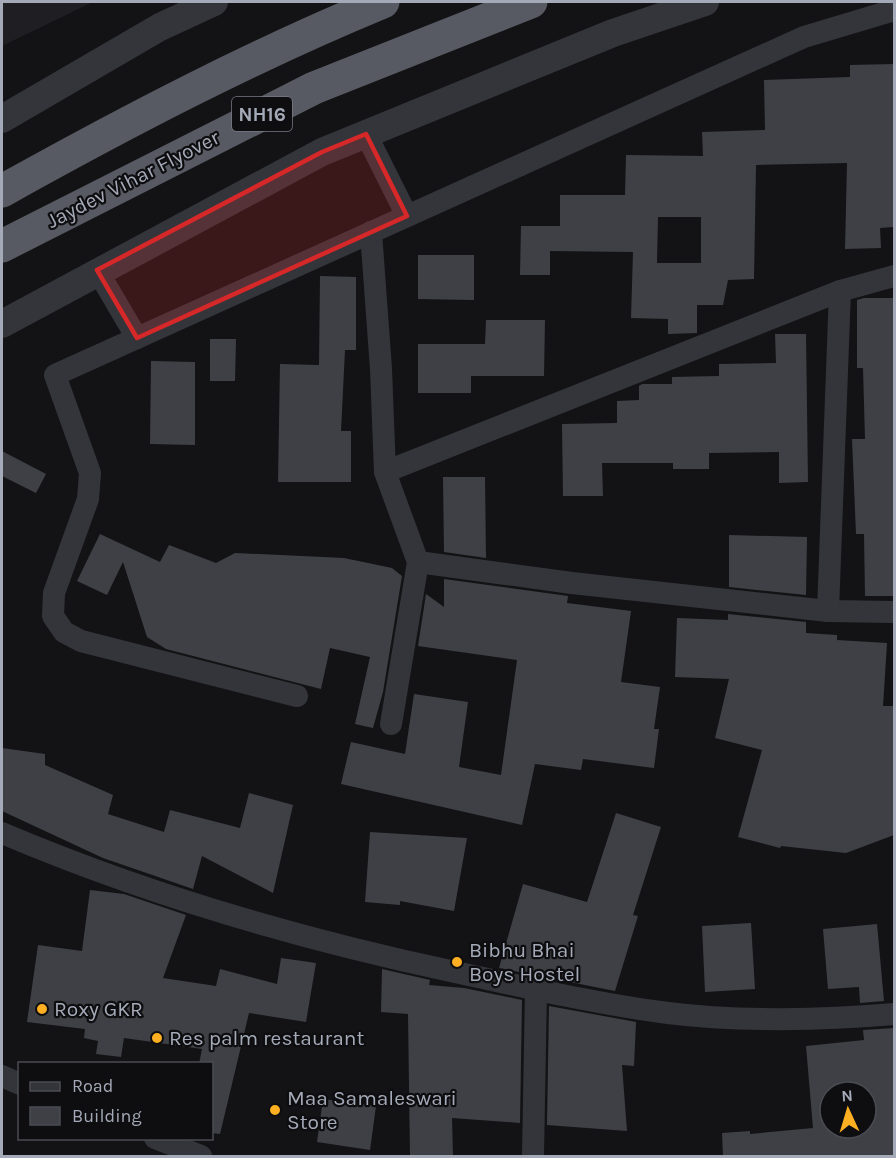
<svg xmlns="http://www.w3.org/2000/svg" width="896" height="1158" font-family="Karla,sans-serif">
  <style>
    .built { fill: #1f1f23 }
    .building { fill: #3f4046; fill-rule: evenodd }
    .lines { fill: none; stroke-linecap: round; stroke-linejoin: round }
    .minor { stroke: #34353b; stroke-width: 22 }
    .tertiary { stroke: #34353b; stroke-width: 28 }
    .trunk { stroke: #585a63; stroke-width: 33 }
    .marked { fill: #d62828; fill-opacity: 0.2; stroke: #d62828; stroke-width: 4.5; stroke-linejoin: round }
    .poi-dot { fill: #ffaf22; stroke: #0e0e10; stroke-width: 2 }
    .labels { text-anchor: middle; stroke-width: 4.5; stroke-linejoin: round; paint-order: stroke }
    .shield { fill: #0e0e10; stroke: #777b85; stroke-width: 1.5 }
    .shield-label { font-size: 20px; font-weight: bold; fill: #a4aab7 }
    .street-label { font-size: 21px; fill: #a4aab7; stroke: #0e0e10 }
    .poi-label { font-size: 21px; fill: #a4aab7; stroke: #0e0e10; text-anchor: start }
  </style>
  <rect width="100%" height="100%" fill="#131315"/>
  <polygon class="built" points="2,2 93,2 2,46"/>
  <g class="building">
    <path d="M894 64V227L880 228 881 248 845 249 847 163 756 165 754 279 728 280 723 305H697V333L668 334V319L631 318 633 252 550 251V275H520L521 226H560V195H625L626 155 703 156 702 132 765 130 764 80 850 77V65ZM658 217H701V263H657Z"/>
    <polygon points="418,255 474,255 474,300 418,299"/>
    <polygon points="320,276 356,277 356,350 345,350 341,431 351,431 351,482 278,482 280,364 319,365"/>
    <polygon points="864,298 894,298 894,596 865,596 864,534 856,534 852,439 865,439 863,368 857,368 857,300"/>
    <polygon points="486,320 545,320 544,376 471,376 471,393 418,393 418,344 485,344"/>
    <polygon points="775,334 806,334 808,482 779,483 779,452 709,453 709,469 673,469 673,463 602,463 603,496 563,496 562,424 617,423 617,401 639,400 639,386 642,384 672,384 672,377 719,376 719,364 776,363"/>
    <polygon points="210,339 236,339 235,381 210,381"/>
    <polygon points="151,361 195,362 195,445 150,444"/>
    <polygon points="2,451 46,474 36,493 2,476"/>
    <polygon points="443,477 485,477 486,558 444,552"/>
    <polygon points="100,534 160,562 169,545 216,563 235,553 344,558 392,568 402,576 383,692 373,728 355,724 370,657 330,648 321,689 166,649 147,637 123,562 107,595 77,581"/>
    <polygon points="729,535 807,537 806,595 729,587"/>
    <polygon points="444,579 568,596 567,603 631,611 621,682 660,687 654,729 659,729 654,768 583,759 581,770 535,764 522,825 341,784 351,742 405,754 414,694 468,702 459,767 501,775 517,660 418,646 426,594 444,607"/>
    <polygon points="728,614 806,622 806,633 837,635 837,640 887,643 883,706 894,706 894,835 846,853 781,846 780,848 738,837 762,750 715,738 729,679 675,677 677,618 728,620"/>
    <polygon points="2,748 45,754 45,765 113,795 108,814 164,832 170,810 240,828 249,793 293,805 273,893 202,856 193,889 103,858 2,811"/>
    <polygon points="616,813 661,827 633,915 638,916 615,991 499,968 523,884 587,902"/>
    <polygon points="370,832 467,838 454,911 400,901 400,905 365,902"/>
    <polygon points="90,890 124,894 186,915 163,978 216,986 220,969 277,984 281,958 316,963 306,1022 249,1013 220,1134 212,1133 212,1064 199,1064 202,1049 124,1038 121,1057 96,1054 98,1041 84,1038 85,1029 27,1022 38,945 82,951"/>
    <polygon points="751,923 755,989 705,992 702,926"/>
    <polygon points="877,924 884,1001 860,1003 859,987 828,989 823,929"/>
    <polygon points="382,969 430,980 429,985 464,988 522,1000 520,1123 452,1118 453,1156 410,1156 408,1014 381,1012"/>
    <polygon points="549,1006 636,1022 634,1066 622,1065 627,1131 547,1125"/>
    <path d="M894 1028V1156H723L722 1133 750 1131V1134L813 1128 806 1046 864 1040 863 1030ZM830 1092H866V1128H830Z"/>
    <polygon points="323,1099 376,1106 370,1150 317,1142"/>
  </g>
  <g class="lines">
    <g class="minor">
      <polyline points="366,134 407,216"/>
      <polyline points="371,232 381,369 385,472 418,562 391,724"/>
      <polyline points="97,270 137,338"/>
      <polyline points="385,472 840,291 894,276"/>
      <polyline points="418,562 572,583 828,611 894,612"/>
      <polyline points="828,611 840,291"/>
      <polyline points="297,696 81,641 64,632 53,616 54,593 88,499 90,473 55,375 804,37 894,10"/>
      <path d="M2 833C148 895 300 939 455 972 526 987 597 1004 668 1013 738 1022 824 1020 894 1014"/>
      <polyline points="2,1076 20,1084"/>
      <polyline points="155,1138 201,1156"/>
      <polyline points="533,1156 536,989"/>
    </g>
    <g class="tertiary">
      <polyline points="2,119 160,27 214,2"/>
      <polyline points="2,324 322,152 613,33 705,2"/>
    </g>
    <g class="trunk">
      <path d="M2 191C126 122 252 56 383 2"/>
      <polyline points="2,246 314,88 531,2"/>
    </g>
  </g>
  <path class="marked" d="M366 134 407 216 137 338 97 270 322 152Z"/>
  <g class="poi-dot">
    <circle cx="457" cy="962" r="6"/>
    <circle cx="42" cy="1009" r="6"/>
    <circle cx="157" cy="1038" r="6"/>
    <circle cx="275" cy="1110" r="6"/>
  </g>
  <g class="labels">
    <rect class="shield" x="232" y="97" width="60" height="34" rx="4.5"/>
    <g class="shield-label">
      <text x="262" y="121">NH16</text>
    </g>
    <g class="street-label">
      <text transform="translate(133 179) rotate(-27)" y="7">Jaydev Vihar Flyover</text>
    </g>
    <g class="poi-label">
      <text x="469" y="957">Bibhu Bhai<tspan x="469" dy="24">Boys Hostel</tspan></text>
      <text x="54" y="1016">Roxy GKR</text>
      <text x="169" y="1045">Res palm restaurant</text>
      <text x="287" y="1105">Maa Samaleswari<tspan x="287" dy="24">Store</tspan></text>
    </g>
  </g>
  <rect width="896" height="1158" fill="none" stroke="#a4aab7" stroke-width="6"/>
  <rect x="18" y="1062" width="195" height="78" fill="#0e0e10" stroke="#4a4c53" stroke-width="1.5"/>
  <rect x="30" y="1082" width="30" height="9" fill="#34353b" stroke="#4a4c53" stroke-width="1.5"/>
  <text x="72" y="1092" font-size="18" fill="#a4aab7">Road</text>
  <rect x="30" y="1107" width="30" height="18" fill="#3f4046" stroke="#4a4c53" stroke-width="1.5"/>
  <text x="72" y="1122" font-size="18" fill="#a4aab7">Building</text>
  <g transform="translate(848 1110) rotate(356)"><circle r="28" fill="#0e0e10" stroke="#4a4c53" stroke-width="1.5"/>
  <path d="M0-4.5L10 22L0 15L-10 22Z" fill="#ffaf22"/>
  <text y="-9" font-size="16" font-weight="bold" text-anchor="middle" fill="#a4aab7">N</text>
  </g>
</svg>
